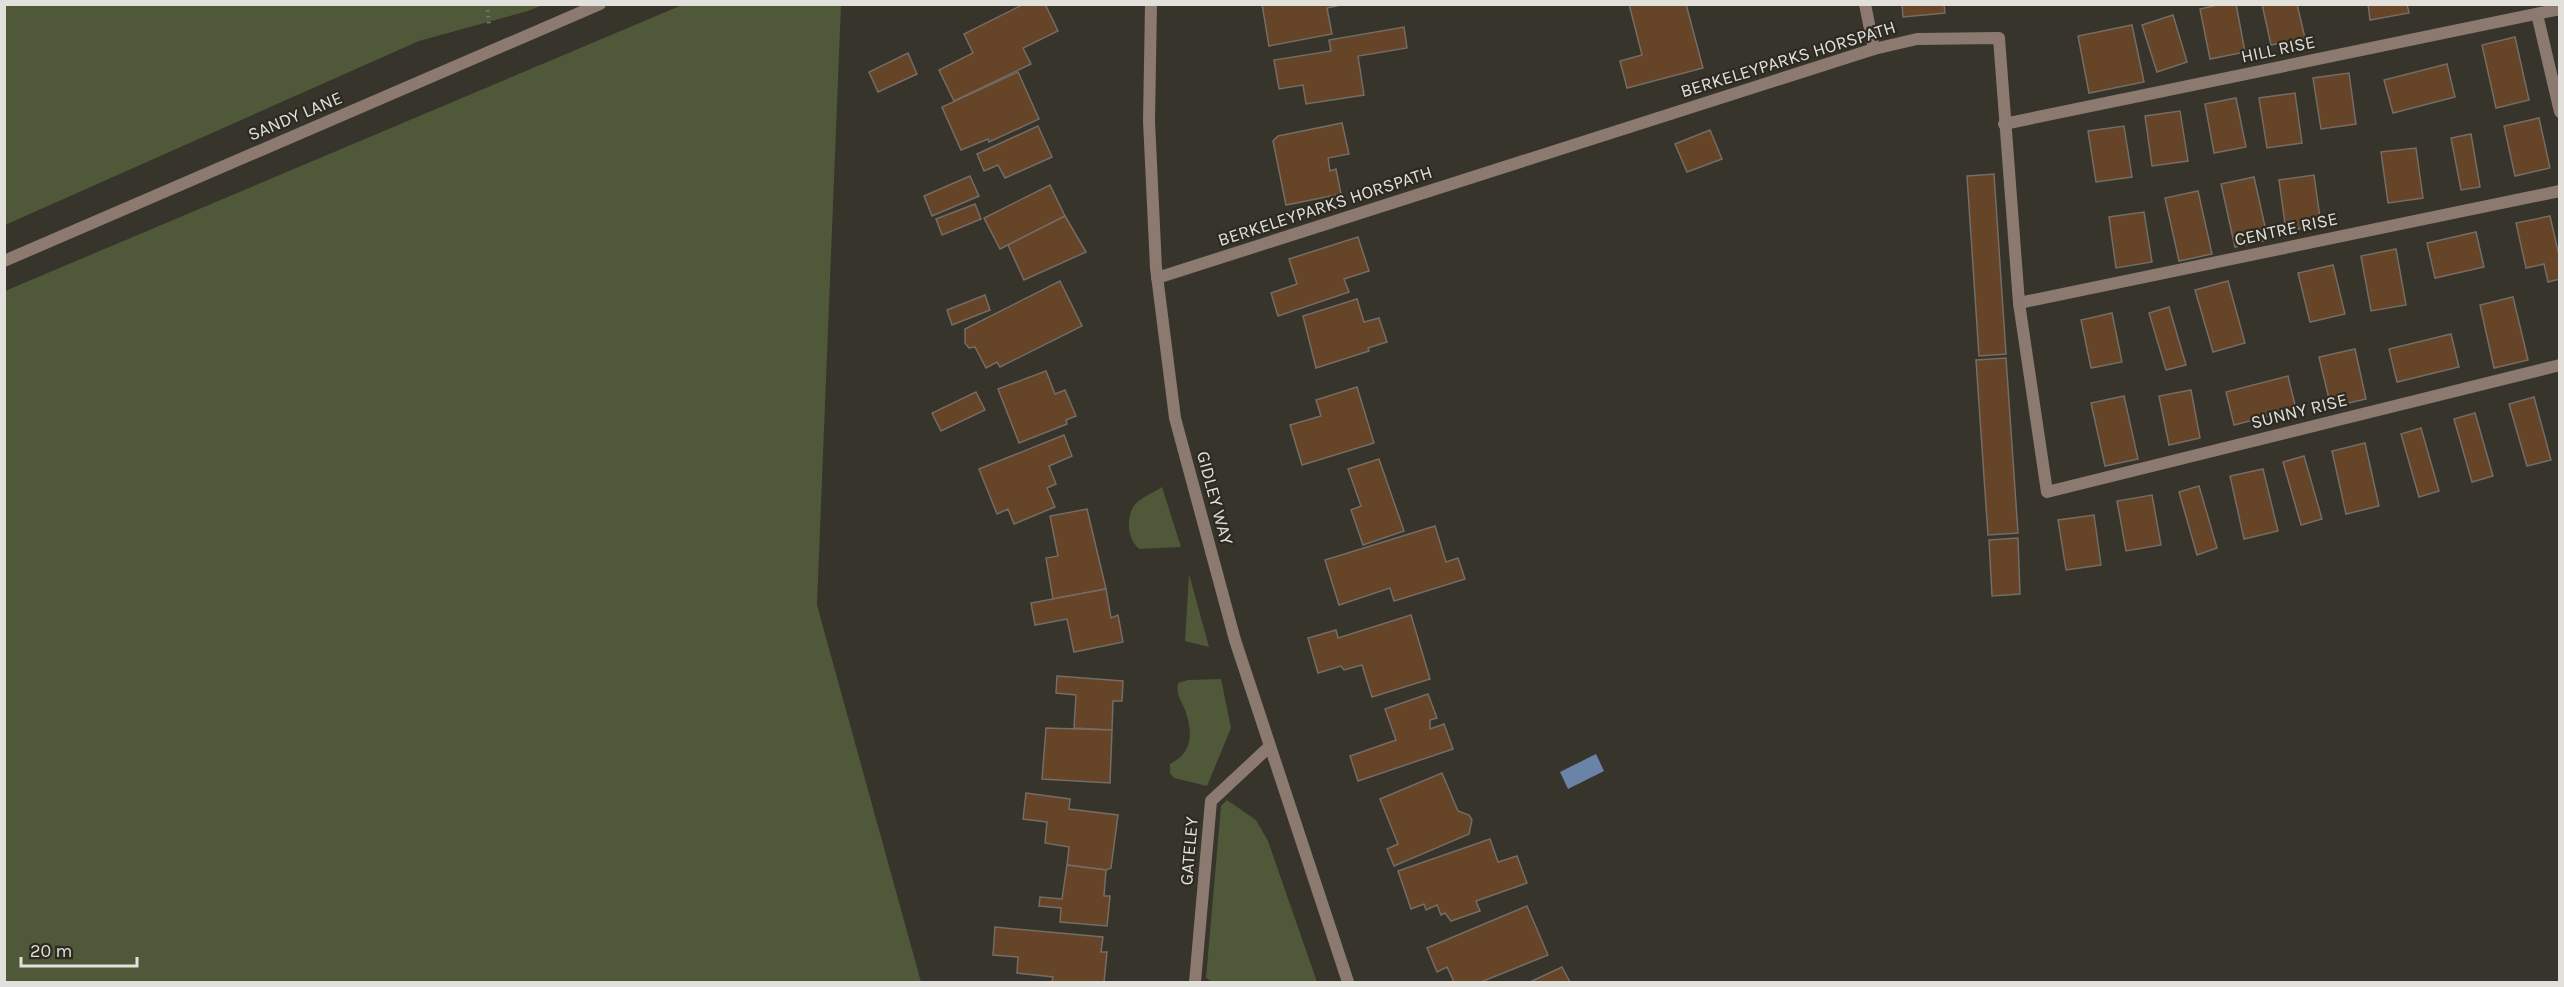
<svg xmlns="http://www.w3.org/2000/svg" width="2564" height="987" font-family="Karla,sans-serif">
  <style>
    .green { fill: #4f5838 }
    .water { fill: #6984a7 }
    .building { fill: #654427; stroke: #756c65; stroke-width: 1.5 }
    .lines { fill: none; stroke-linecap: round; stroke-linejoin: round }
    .path { stroke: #77756e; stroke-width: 4; stroke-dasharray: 1.5 4.5; stroke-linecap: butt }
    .service { stroke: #8c796f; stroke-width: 12 }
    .minor { stroke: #8c796f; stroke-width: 12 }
    .labels { text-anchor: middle; stroke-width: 4.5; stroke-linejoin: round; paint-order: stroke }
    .street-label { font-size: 18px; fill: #e2e0db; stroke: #2c2a21 }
  </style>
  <rect width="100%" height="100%" fill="#36342b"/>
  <g class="green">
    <polygon points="4,5 5,4 543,5 528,11 419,41 5,225"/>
    <polygon points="682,5 841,5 817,605 921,982 5,982 5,291"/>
    <path d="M1162 487 1181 547 1139 549C1133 543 1130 537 1129 528 1128 501 1141 500 1162 487Z"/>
    <polygon points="1189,574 1209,647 1185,641"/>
    <path d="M1221 679 1231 728 1207 786 1174 778 1170 773V764C1193 753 1193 732 1185 710 1181 699 1176 696 1178 683L1188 680Z"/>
    <polygon points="1227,800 1256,820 1268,841 1317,982 1212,982 1206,978 1221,806"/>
  </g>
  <polygon class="water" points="1596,754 1604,771 1568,789 1560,772"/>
  <g class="building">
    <polygon points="1024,4 1045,4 1058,31 1023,48 1031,64 954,101 939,70 973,53 964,34"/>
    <polygon points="1262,4 1345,4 1327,8 1332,34 1269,46"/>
    <polygon points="1629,4 1686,4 1703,68 1627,88 1620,61 1642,55"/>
    <polygon points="1902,4 1944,4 1945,13 1903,17"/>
    <polygon points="2222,4 2236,4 2245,52 2210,59 2200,9"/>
    <polygon points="2262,4 2297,4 2305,38 2271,45"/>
    <polygon points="2368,4 2407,4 2409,13 2370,20"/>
    <polygon points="2173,15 2187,62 2157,72 2142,25"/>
    <polygon points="2132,25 2144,82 2089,93 2078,36"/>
    <polygon points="1404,27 1407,48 1358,56 1364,95 1306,104 1303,85 1279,89 1274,60 1331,51 1329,40"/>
    <polygon points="2515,37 2529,100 2496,108 2482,45"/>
    <polygon points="908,53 917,74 878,92 869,72"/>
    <polygon points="2447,64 2455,97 2393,113 2384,80"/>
    <polygon points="1018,72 1039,119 989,142 988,139 961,150 942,107"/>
    <polygon points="2349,73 2356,124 2321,129 2313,78"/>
    <polygon points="2295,93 2302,143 2267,148 2259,98"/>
    <polygon points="2236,98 2246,147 2214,153 2205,104"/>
    <polygon points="2180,111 2188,161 2152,166 2145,116"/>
    <polygon points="2539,118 2550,168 2515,176 2504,126"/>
    <polygon points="1342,123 1349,154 1328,158 1330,171 1336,169 1341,194 1286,205 1273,141 1278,136"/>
    <polygon points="1038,126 1052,157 1005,178 998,165 984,171 977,154"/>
    <polygon points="2124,126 2132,177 2096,182 2088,131"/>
    <polygon points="1710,130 1722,159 1687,172 1675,144"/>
    <polygon points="2471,134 2480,187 2461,190 2451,138"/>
    <polygon points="2416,148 2423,198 2388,203 2381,152"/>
    <polygon points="1994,174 2006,354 1979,356 1967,176"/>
    <polygon points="2314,175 2321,225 2286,231 2279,180"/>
    <polygon points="970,176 979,196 932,216 924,196"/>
    <polygon points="2254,177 2268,240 2235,247 2221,184"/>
    <polygon points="1050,185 1065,216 1000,249 984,218"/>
    <polygon points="2198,191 2212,254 2179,261 2165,198"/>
    <polygon points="975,204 981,219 942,235 936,219"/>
    <polygon points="2144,212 2152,262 2116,268 2109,217"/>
    <polygon points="1065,216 1086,252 1024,280 1008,245"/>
    <polygon points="2550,216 2560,260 2560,279 2548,282 2544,264 2526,268 2516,223"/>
    <polygon points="2476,232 2484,267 2435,278 2427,243"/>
    <polygon points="1358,237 1369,271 1344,279 1349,292 1278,316 1271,293 1297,284 1289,259"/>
    <polygon points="2396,249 2406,305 2371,311 2361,256"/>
    <polygon points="2333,265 2345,314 2310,322 2298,273"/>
    <polygon points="1060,281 1082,326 1000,367 997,362 986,368 975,347 969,348 965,343 965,329"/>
    <polygon points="2228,281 2245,343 2213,352 2195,290"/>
    <polygon points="985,295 990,310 952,325 947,310"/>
    <polygon points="2513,297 2528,360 2494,368 2480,305"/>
    <polygon points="1357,299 1364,322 1379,318 1387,342 1368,348 1369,351 1316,368 1303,316"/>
    <polygon points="2169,307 2186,365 2166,370 2149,313"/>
    <polygon points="2112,313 2122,362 2091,368 2081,320"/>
    <polygon points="2451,334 2459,367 2397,382 2389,349"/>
    <polygon points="2355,349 2366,399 2331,407 2319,357"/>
    <polygon points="2006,358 2018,533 1988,535 1976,360"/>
    <polygon points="1046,371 1055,394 1065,390 1076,416 1066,420 1067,424 1019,443 998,389"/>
    <polygon points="2288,376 2296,409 2234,425 2226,392"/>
    <polygon points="1357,387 1374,443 1302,465 1290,425 1321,416 1316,400"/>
    <polygon points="2191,390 2200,438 2169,445 2159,396"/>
    <polygon points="976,392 985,410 941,431 932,413"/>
    <polygon points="2124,396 2138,459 2105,466 2091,403"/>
    <polygon points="2534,397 2551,460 2527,466 2509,404"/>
    <polygon points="2475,413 2493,476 2472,482 2454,419"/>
    <polygon points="2421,428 2439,491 2419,497 2401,434"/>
    <polygon points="1064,435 1072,456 1049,466 1056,484 1047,488 1055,507 1014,524 1008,509 997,514 979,469"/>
    <polygon points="2365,443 2379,506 2346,514 2332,451"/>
    <polygon points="2304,456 2322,519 2301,525 2283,462"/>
    <polygon points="1379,459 1404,531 1363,545 1351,510 1361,506 1348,469"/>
    <polygon points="2263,469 2278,531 2244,539 2230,476"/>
    <polygon points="2199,486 2217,548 2197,555 2179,492"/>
    <polygon points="2152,495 2161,545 2126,551 2117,501"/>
    <polygon points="1087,509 1106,589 1053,599 1046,558 1058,556 1050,516"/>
    <polygon points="2094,515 2101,565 2066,570 2058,520"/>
    <polygon points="1435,526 1446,562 1458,558 1465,579 1394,601 1390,588 1339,605 1325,560"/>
    <polygon points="2018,538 2020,594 1992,596 1989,540"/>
    <polygon points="1106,589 1111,618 1118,615 1123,642 1074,652 1067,619 1035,625 1031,603"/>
    <polygon points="1411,615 1430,679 1372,697 1362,665 1344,670 1341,666 1318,673 1308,638 1336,630 1338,638"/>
    <polygon points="1057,676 1123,681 1122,701 1113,701 1112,730 1074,728 1076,695 1056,693"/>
    <polygon points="1428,694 1437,718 1430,720 1430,729 1444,724 1453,749 1358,781 1350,756 1396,740 1385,709"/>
    <polygon points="1046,728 1112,730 1110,783 1042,779"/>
    <polygon points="1442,773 1458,811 1469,815 1472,820 1469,834 1394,866 1387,849 1398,844 1380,799"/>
    <polygon points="1026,793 1070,799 1069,809 1118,815 1111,868 1106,870 1067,865 1069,847 1045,843 1047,822 1023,819"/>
    <polygon points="1490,839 1498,862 1517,856 1527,883 1476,901 1480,911 1451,921 1445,913 1441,915 1437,905 1426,910 1424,904 1411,909 1398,871"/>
    <polygon points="1067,865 1106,870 1104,896 1110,896 1107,926 1060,922 1061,908 1039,906 1040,897 1062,899"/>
    <polygon points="1527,906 1548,955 1481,982 1454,982 1447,967 1437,972 1427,948"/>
    <polygon points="995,927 1103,937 1101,952 1107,952 1104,982 1052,982 1053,977 1017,973 1018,957 993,955"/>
    <polygon points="1562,967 1570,982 1530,982"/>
  </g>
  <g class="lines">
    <polyline class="path" points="487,4 489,25"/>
    <g class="service">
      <polyline points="1865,4 1874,49"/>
      <polyline points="2537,14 2560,112"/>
      <polyline points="4,261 600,4"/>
    </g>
    <g class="minor">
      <polyline points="1151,4 1149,121 1156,268 1175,418 1235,640 1348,982"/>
      <polyline points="2004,124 2560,9"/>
      <polyline points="1157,278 1874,49 1917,39 1999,38 2019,303 2047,492 2560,365"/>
      <polyline points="2019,303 2560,191"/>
      <polyline points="1195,982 1211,801 1269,747"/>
    </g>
  </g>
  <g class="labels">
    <g class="street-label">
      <text transform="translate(2278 49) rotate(-12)" y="6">HILL RISE</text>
      <text transform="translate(1788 59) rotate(-17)" y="6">BERKELEYPARKS HORSPATH</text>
      <text transform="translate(295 116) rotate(-23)" y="6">SANDY LANE</text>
      <text transform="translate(1325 206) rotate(-18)" y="6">BERKELEYPARKS HORSPATH</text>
      <text transform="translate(2286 229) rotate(-12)" y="6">CENTRE RISE</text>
      <text transform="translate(2299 411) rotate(-14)" y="6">SUNNY RISE</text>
      <text transform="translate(1215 498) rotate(75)" y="6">GIDLEY WAY</text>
      <text transform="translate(1189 851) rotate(-85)" y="6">GATELEY</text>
    </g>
  </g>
  <rect width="2564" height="987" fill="none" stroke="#e2e0db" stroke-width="12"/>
  <path d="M21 957v9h116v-9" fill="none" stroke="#e2e0db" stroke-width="3"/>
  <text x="30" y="957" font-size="18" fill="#e2e0db" stroke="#2c2a21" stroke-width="4.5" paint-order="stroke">20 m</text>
</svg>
